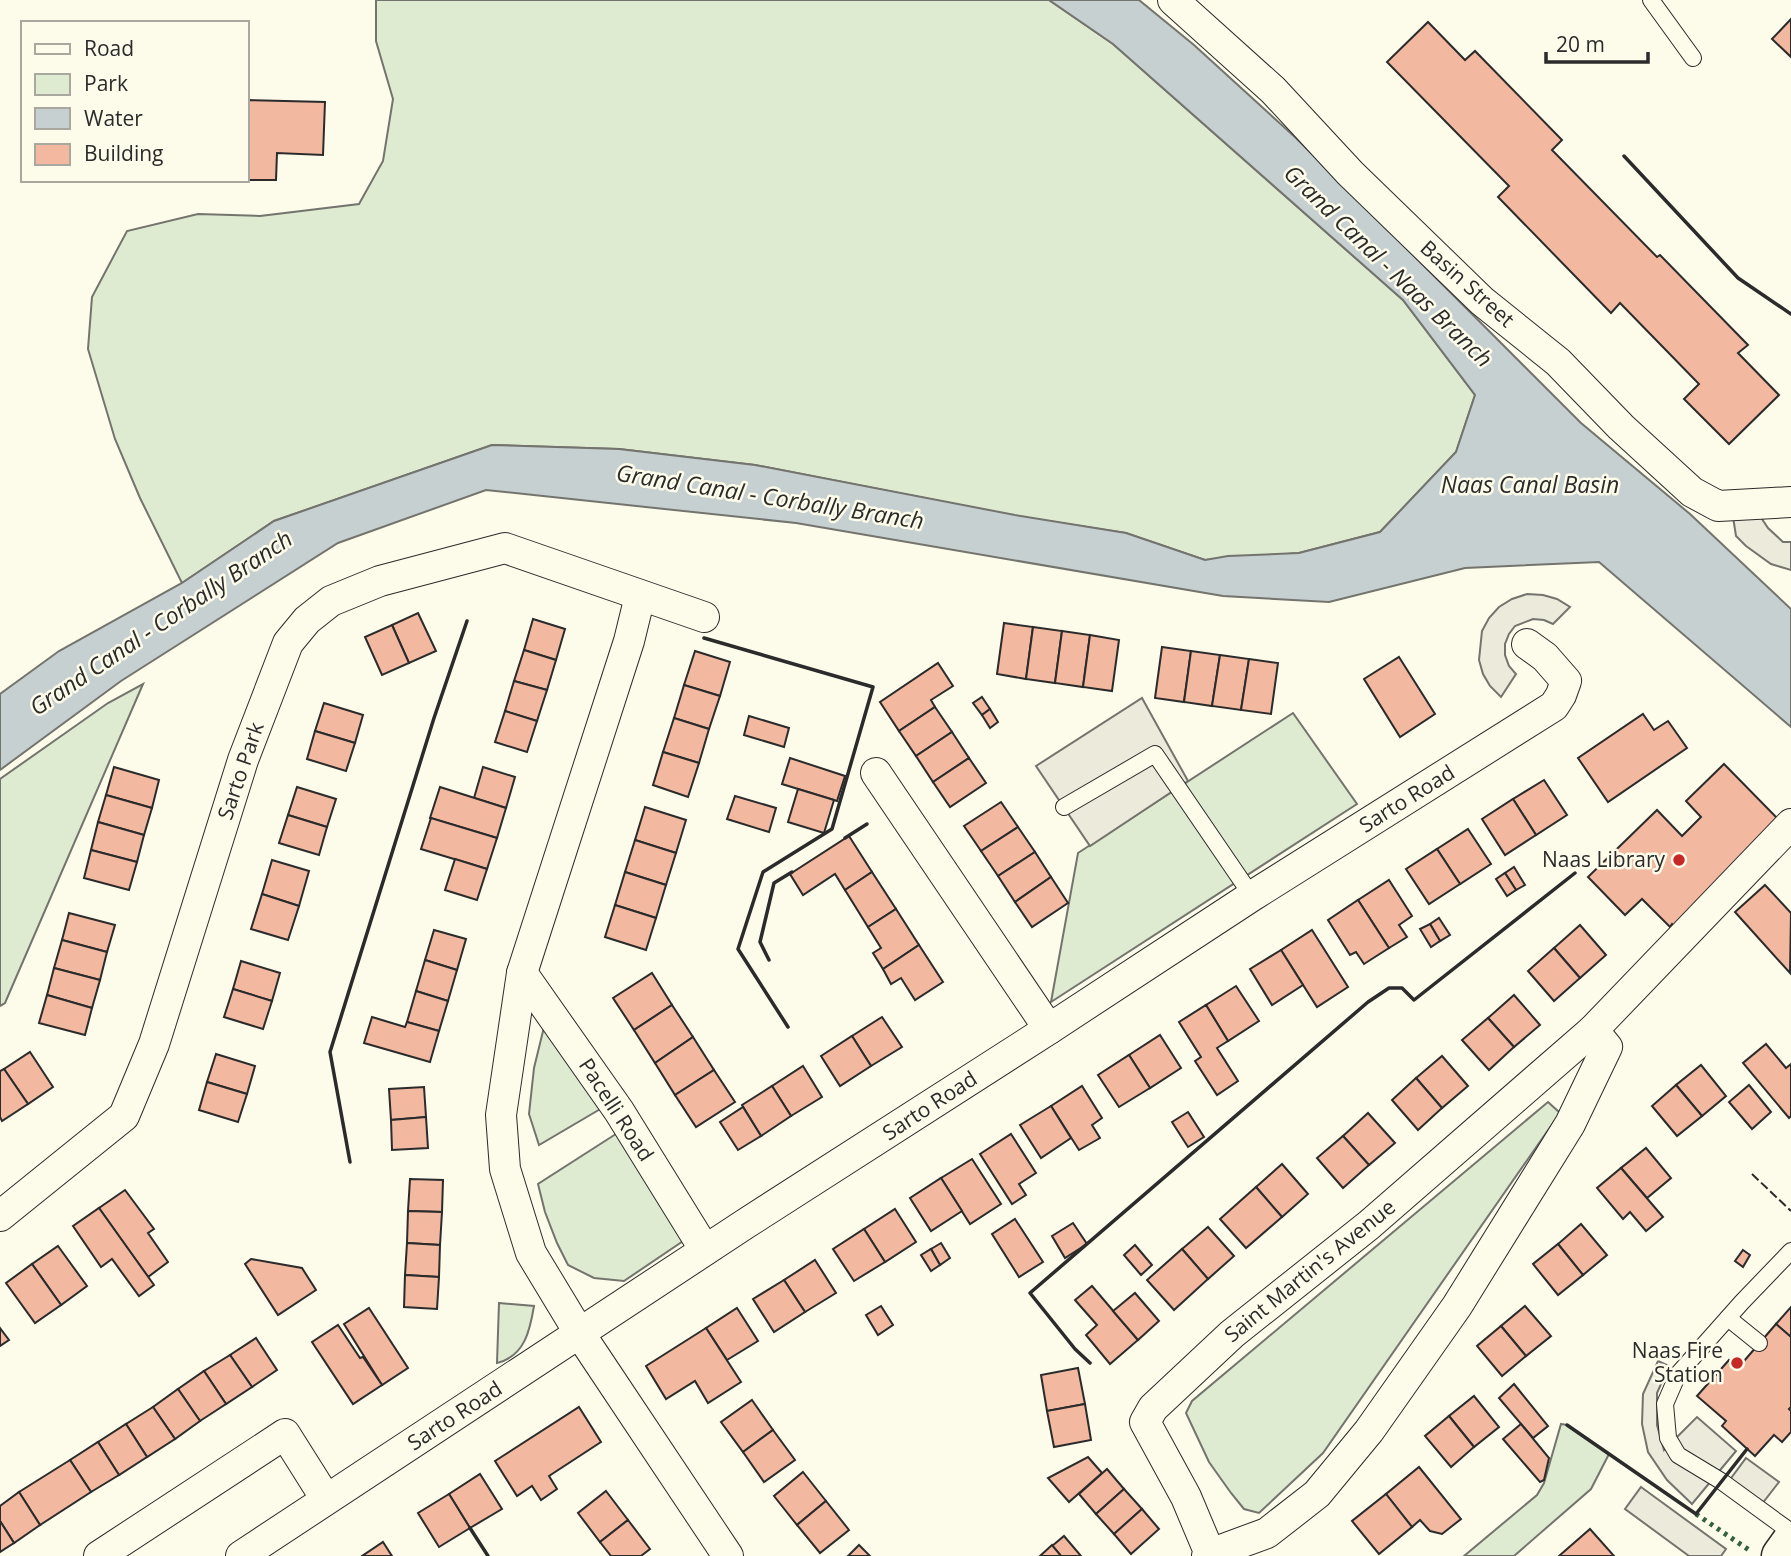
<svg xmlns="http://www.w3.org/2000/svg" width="1791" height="1556" font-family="'Open Sans',sans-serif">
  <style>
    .green { fill: #deebd1; stroke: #74746e; stroke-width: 2 }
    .parking { fill: #eceadb; stroke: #74746e; stroke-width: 2 }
    .water { fill: #c7d0d0; stroke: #74746e; stroke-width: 2 }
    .building { fill: #f2b8a0; stroke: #2b2b2b; stroke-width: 2 }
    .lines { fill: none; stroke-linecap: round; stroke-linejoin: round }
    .lane-casing { stroke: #2b2b2b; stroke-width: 18 }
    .street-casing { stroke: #2b2b2b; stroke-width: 32 }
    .secondary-casing { stroke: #2b2b2b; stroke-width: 41 }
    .lane { stroke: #fdfbea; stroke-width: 16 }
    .street { stroke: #fdfbea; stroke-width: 30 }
    .secondary { stroke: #fdfbea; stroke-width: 38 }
    .hedge { stroke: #34623c; stroke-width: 5; stroke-dasharray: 3.5 5; stroke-linecap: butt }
    .fence { stroke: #2b2b2b; stroke-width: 2; stroke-dasharray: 9 3.5; stroke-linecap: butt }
    .wall { stroke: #2b2b2b; stroke-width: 3.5 }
    .poi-dot { fill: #c62828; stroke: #fdfbea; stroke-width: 2.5 }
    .labels { text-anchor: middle; stroke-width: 5; stroke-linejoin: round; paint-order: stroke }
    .street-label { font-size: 21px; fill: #2b2b2b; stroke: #fdfbea }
    .poi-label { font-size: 21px; fill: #2b2b2b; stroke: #fdfbea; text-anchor: end }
    .water-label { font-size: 23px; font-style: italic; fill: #2b2b2b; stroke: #fdfbea }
  </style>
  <rect width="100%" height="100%" fill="#fdfbea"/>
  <g class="green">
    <polygon points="376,0 1049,0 1113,44 1403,300 1475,395 1456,452 1380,532 1299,553 1205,560 1126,533 1021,517 755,465 619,449 492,445 274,521 182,583 140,498 115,439 88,349 92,297 127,231 198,214 260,216 359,204 383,161 393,99 376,41"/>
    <polygon points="143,684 5,1003 0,1006 0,779 108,703"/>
    <polygon points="1293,713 1357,804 1051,1002 1078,853"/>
    <polygon points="544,1027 602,1108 539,1145 529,1114 534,1068"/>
    <polygon points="1548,1102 1560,1113 1323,1453 1259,1513 1244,1509 1231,1493 1209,1462 1186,1413 1192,1401"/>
    <polygon points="619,1132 692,1235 624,1281 594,1278 568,1265 557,1243 545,1212 538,1184"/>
    <path d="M499 1303 534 1306C530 1330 525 1356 497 1363Z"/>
    <polygon points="1561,1424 1567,1425 1609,1454 1591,1489 1514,1556 1464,1556 1537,1495 1544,1483"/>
  </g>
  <g class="parking">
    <polygon points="1760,516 1768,528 1783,542 1791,542 1791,570 1771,564 1746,546 1736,536 1733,517"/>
    <polygon points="1527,594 1543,595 1557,599 1570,607 1553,624 1544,620 1533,619 1515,626 1509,634 1505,644 1505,655 1509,666 1516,674 1501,697 1490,686 1483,674 1479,660 1482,631 1489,618 1499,607 1512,599"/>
    <polygon points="1142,698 1188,781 1090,846 1036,766"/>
    <polygon points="1658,1361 1669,1366 1657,1393 1657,1425 1664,1450 1697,1417 1736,1451 1692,1504 1667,1480 1648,1452 1642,1424 1643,1394"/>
    <polygon points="1746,1458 1779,1482 1758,1509 1726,1485"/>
    <polygon points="1641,1487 1726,1549 1721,1556 1689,1556 1625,1509"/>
  </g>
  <polygon class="water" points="1049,0 1139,0 1194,45 1296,138 1581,423 1690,514 1791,609 1791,727 1599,562 1465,568 1329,602 1223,596 796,523 486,490 338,543 121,681 0,770 0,694 59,651 182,583 274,521 492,445 619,449 755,465 1015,515 1126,533 1205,560 1228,556 1299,553 1380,532 1456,452 1475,395 1403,300 1113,44"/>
  <g class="building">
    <polygon points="1791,19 1791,57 1772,39"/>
    <polygon points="1428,22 1465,60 1475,51 1562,140 1552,150 1657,257 1660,255 1748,345 1738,353 1779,395 1729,444 1684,399 1699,384 1620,303 1611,313 1498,197 1509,186 1387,62"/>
    <polygon points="247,100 325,102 323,155 277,153 276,180 247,180"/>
    <polygon points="418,613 436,651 409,663 392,625"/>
    <polygon points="533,619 565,629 556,660 524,650"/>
    <polygon points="1004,623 1033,627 1026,679 997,674"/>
    <polygon points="392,625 409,663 382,675 365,637"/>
    <polygon points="1033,627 1062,631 1055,683 1026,679"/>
    <polygon points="1062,631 1090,635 1083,687 1055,683"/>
    <polygon points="1090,635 1119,640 1112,691 1083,687"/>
    <polygon points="1162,647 1191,651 1184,702 1155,698"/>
    <polygon points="524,650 556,660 547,690 514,681"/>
    <polygon points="695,651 730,662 720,696 684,685"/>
    <polygon points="1191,651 1220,655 1212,706 1184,702"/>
    <polygon points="1220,655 1249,659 1241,710 1212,706"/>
    <polygon points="1399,657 1435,714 1400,737 1364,679"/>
    <polygon points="1249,659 1278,663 1271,714 1241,710"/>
    <polygon points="938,663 953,686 931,700 935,707 899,731 880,702"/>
    <polygon points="514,681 547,690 537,721 505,711"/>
    <polygon points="684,685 720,696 709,729 674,718"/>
    <polygon points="982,697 990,709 982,715 973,703"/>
    <polygon points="324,703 363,715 355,743 315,731"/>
    <polygon points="935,707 952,732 916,756 899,731"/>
    <polygon points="990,709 998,722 990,728 982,715"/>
    <polygon points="505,711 537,721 527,752 495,742"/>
    <polygon points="1643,714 1654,730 1668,721 1687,748 1608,802 1578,758"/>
    <polygon points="749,716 789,728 784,747 744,735"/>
    <polygon points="674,718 709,729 699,763 663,752"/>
    <polygon points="315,731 355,743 346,771 307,759"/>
    <polygon points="952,732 969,758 933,782 916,756"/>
    <polygon points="663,752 699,763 688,797 653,785"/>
    <polygon points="790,758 845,776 837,801 782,784"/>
    <polygon points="969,758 986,783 950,807 933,782"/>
    <polygon points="1724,764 1778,819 1679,931 1672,924 1670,927 1642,899 1625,915 1588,877 1657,810 1682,836 1701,817 1686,801"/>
    <polygon points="114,767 159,780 152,808 106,795"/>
    <polygon points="483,767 515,777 506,808 474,798"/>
    <polygon points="1544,780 1567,815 1536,835 1513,799"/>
    <polygon points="297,787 336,799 327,827 288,815"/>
    <polygon points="440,787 506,808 497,838 430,818"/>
    <polygon points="798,789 834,800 824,833 788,822"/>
    <polygon points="106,795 152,808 144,835 98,822"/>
    <polygon points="735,796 776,808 769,832 727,819"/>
    <polygon points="1513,799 1536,835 1505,855 1482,819"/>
    <polygon points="1001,802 1018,827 981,851 964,826"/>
    <polygon points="645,807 686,820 676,853 635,840"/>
    <polygon points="288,815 327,827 319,855 279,843"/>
    <polygon points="431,818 497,838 487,869 421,849"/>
    <polygon points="98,822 144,835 137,862 91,850"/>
    <polygon points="1018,827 1035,852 998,876 981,851"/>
    <polygon points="1468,829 1491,864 1460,884 1437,849"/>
    <polygon points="849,836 872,872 845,890 835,874 803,895 790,874"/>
    <polygon points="635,840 676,853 666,885 625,872"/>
    <polygon points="1437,849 1460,884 1429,904 1406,869"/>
    <polygon points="91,850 137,862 129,890 84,878"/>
    <polygon points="1035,852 1051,877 1015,902 998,876"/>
    <polygon points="455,859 487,869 477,900 445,890"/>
    <polygon points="272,860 309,871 299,906 262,894"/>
    <polygon points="1514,867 1525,885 1516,890 1505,873"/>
    <polygon points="625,872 666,885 656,918 615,905"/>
    <polygon points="872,872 896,909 868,927 845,890"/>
    <polygon points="1505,873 1516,890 1507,896 1496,879"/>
    <polygon points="1051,877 1068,903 1032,927 1015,902"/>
    <polygon points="1389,880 1412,916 1399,925 1407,937 1389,948 1358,900"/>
    <polygon points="1765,885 1791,913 1790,973 1735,912"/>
    <polygon points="262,894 299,906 288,940 251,929"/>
    <polygon points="1358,900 1389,948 1364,964 1356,952 1350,955 1328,920"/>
    <polygon points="615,905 656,918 646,950 605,937"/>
    <polygon points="896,909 919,945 883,969 873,953 881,948 868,927"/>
    <polygon points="69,913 115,925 107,952 62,940"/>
    <polygon points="1439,918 1450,935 1440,941 1430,924"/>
    <polygon points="1430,924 1440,941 1431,947 1420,929"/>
    <polygon points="1580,925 1606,955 1580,978 1554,948"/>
    <polygon points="434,930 466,939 457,970 425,960"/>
    <polygon points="1312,930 1348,987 1317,1007 1281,950"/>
    <polygon points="62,940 107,952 100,980 54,968"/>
    <polygon points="919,945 943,982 915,1000 901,978 891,984 883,969"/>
    <polygon points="1554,948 1580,978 1554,1001 1528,971"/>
    <polygon points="1281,950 1303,985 1272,1005 1250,969"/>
    <polygon points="425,960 457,970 448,1001 416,991"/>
    <polygon points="241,961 280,973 272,1001 233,989"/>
    <polygon points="54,968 100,980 92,1008 47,995"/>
    <polygon points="652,973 672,1005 634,1030 613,998"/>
    <polygon points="1236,986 1259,1021 1228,1041 1206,1005"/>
    <polygon points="233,989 272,1001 263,1029 224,1017"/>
    <polygon points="416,991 448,1001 439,1031 407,1022"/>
    <polygon points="47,995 92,1008 85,1035 39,1023"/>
    <polygon points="1514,995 1540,1025 1514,1047 1488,1018"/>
    <polygon points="672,1005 693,1037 655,1063 634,1030"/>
    <polygon points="1206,1005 1228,1041 1217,1048 1238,1081 1217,1095 1195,1061 1201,1057 1179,1022"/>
    <polygon points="372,1017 405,1027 407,1022 439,1031 430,1062 364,1043"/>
    <polygon points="882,1017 902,1047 871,1066 852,1036"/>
    <polygon points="1488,1018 1514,1047 1489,1070 1462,1040"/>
    <polygon points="1160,1035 1181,1068 1150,1088 1129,1055"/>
    <polygon points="852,1036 871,1066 840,1086 821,1056"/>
    <polygon points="693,1037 714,1070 675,1095 655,1063"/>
    <polygon points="1766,1044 1786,1068 1791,1064 1791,1116 1789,1118 1743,1063"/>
    <polygon points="30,1052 53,1087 28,1104 4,1069"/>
    <polygon points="216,1054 255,1066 247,1094 207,1082"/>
    <polygon points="1129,1055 1150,1088 1119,1107 1098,1075"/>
    <polygon points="1442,1056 1468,1086 1442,1108 1416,1078"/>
    <polygon points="1701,1065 1726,1096 1702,1116 1676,1085"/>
    <polygon points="803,1066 822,1097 791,1116 772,1086"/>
    <polygon points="4,1069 28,1104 2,1121 0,1117 0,1071"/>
    <polygon points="714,1070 735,1102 696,1127 675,1095"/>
    <polygon points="1416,1078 1442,1108 1418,1130 1392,1100"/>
    <polygon points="207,1082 247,1094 238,1122 199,1110"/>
    <polygon points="1676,1085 1702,1116 1677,1136 1652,1106"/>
    <polygon points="1749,1085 1771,1112 1752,1129 1729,1102"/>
    <polygon points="772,1086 791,1116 761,1136 742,1105"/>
    <polygon points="1082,1086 1102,1118 1092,1125 1100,1138 1079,1150 1051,1106"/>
    <polygon points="424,1087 426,1117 391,1120 389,1089"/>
    <polygon points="1051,1106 1071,1138 1041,1158 1020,1125"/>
    <polygon points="743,1107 761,1136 738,1150 720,1122"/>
    <polygon points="1188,1112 1204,1137 1188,1147 1172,1122"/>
    <polygon points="1368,1113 1395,1143 1369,1165 1343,1136"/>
    <polygon points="426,1117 428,1148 392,1150 391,1120"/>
    <polygon points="1011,1134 1036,1173 1019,1184 1026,1195 1012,1204 980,1154"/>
    <polygon points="1343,1136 1369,1165 1343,1188 1317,1158"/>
    <polygon points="1646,1148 1671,1178 1647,1198 1621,1168"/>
    <polygon points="972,1159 1001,1204 970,1224 941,1178"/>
    <polygon points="1282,1164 1308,1194 1282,1217 1256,1187"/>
    <polygon points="1621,1168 1663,1217 1646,1231 1630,1212 1623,1219 1597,1188"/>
    <polygon points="941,1178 962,1211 931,1231 910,1198"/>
    <polygon points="410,1179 443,1180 442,1212 408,1211"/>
    <polygon points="1256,1187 1282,1217 1246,1248 1220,1219"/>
    <polygon points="125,1190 154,1229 148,1233 168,1262 148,1277 99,1208"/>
    <polygon points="99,1208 154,1285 139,1296 112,1259 101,1267 73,1226"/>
    <polygon points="895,1209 916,1242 885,1262 864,1229"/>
    <polygon points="408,1211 442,1212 440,1245 407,1243"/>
    <polygon points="1015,1219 1043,1262 1019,1277 992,1234"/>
    <polygon points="1073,1223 1087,1244 1065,1258 1052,1236"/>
    <polygon points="1581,1224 1607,1255 1583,1275 1558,1244"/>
    <polygon points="1208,1227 1234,1256 1208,1279 1182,1249"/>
    <polygon points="864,1229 885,1262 854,1281 833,1249"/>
    <polygon points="407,1243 440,1245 439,1277 405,1275"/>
    <polygon points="941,1243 950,1258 940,1265 931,1249"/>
    <polygon points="1558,1244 1583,1275 1558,1295 1533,1264"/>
    <polygon points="1135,1245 1152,1265 1141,1275 1124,1255"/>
    <polygon points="58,1246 87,1286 61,1305 32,1264"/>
    <polygon points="931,1249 940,1265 931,1271 921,1255"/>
    <polygon points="1182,1249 1208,1279 1174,1310 1147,1280"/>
    <polygon points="1743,1250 1750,1255 1743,1267 1735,1261"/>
    <polygon points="251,1259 302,1268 316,1290 278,1315 245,1264"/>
    <polygon points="815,1260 836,1293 805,1312 784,1280"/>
    <polygon points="32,1264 61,1305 35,1323 6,1283"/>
    <polygon points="405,1275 439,1277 437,1309 404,1307"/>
    <polygon points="784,1280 805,1312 774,1332 753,1299"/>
    <polygon points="1092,1286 1138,1340 1110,1364 1086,1335 1097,1325 1075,1300"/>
    <polygon points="1135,1293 1159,1321 1138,1340 1113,1311"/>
    <polygon points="881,1306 893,1325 878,1335 866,1315"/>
    <polygon points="1525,1306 1551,1336 1526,1356 1501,1326"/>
    <polygon points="1791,1307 1791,1337 1776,1324"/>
    <polygon points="369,1308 408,1368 382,1385 344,1324"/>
    <polygon points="737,1308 758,1341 727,1360 706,1328"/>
    <polygon points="1776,1324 1791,1337 1791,1407 1789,1409 1791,1411 1791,1432 1782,1442 1774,1435 1755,1456 1722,1426 1726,1421 1697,1396 1729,1360 1738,1368"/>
    <polygon points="338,1325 360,1358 363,1357 382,1385 353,1404 312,1342"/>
    <polygon points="1501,1326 1526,1356 1502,1376 1477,1346"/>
    <polygon points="0,1328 9,1340 0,1346"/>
    <polygon points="706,1328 741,1382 708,1403 695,1381 666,1399 646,1366"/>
    <polygon points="256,1338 277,1370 252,1387 230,1355"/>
    <polygon points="230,1355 252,1387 226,1404 204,1371"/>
    <polygon points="1078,1368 1085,1404 1047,1411 1041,1375"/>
    <polygon points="204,1371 226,1404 200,1421 178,1389"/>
    <polygon points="1514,1384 1548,1426 1533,1438 1499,1398"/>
    <polygon points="178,1389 200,1421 175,1439 153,1407"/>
    <polygon points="1474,1396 1499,1427 1474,1447 1449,1416"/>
    <polygon points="752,1400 773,1430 743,1452 721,1422"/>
    <polygon points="1085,1404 1091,1440 1054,1447 1047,1411"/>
    <polygon points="153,1407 175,1439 147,1457 126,1424"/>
    <polygon points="579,1407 601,1442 549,1476 557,1489 541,1500 532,1486 517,1496 495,1461"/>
    <polygon points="1449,1416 1474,1447 1451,1467 1425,1436"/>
    <polygon points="126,1424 147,1457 119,1475 98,1442"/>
    <polygon points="1521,1424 1549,1458 1544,1480 1540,1482 1503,1439"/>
    <polygon points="773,1430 795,1460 764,1482 743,1452"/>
    <polygon points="98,1442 119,1475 91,1492 70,1460"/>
    <polygon points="1088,1457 1102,1473 1069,1502 1048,1478"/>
    <polygon points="70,1460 91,1492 40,1525 19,1492"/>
    <polygon points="1419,1467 1461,1519 1442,1534 1430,1531 1420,1520 1412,1527 1386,1494"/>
    <polygon points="1107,1469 1124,1489 1096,1514 1079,1494"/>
    <polygon points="803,1472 826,1501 797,1525 774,1496"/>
    <polygon points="480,1474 502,1509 470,1528 449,1494"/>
    <polygon points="1124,1489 1142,1509 1114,1534 1096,1514"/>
    <polygon points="606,1491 628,1520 600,1542 578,1513"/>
    <polygon points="19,1492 40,1525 14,1543 0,1521 0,1506"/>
    <polygon points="449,1494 470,1528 439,1547 418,1513"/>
    <polygon points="1386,1494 1412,1527 1379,1554 1352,1521"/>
    <polygon points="826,1501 849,1530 820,1553 797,1525"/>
    <polygon points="1142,1509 1159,1529 1131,1554 1114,1534"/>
    <polygon points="628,1520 650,1549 641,1556 611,1556 600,1542"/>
    <polygon points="0,1521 14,1543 0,1552"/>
    <polygon points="1590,1529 1614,1556 1559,1556"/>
    <polygon points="1064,1536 1081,1556 1061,1556 1052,1546"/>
    <polygon points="383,1542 392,1556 362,1556"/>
    <polygon points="859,1545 870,1556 848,1556"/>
    <polygon points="1052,1545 1061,1556 1040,1556"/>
  </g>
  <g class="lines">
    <g class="lane-casing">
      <g id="lane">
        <polyline points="1651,0 1693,58"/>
        <polyline points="1064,807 1155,754 1252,896"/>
        <polyline points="1791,1251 1742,1302 1678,1374 1665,1404 1668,1438 1678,1455 1721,1481 1791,1532"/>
        <polyline points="1728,1318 1759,1343"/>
      </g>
    </g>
    <g class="street-casing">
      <g id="street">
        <polyline points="1173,0 1273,90 1350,173 1482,301 1558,362 1621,427 1692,492 1718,506 1791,502"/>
        <polyline points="640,596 629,641 522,973 501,1115 505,1169 531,1253 580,1334 728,1556"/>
        <polyline points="876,773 1049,1029"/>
        <polyline points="522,973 619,1111 705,1250"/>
        <polyline points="0,1216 124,1116 154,1044 243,760 288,643 307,620 331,601 380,581 505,548 704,617"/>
        <polyline points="1210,1554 1267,1533 1317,1494 1369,1431 1457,1306 1570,1124 1607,1047 1593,1030"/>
        <polyline points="99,1556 285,1434 326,1499"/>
        <polyline points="241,1556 745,1224 1049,1029 1252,896 1554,706 1561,695 1566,681 1545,657 1527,644"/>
        <polyline points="1207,1556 1210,1554 1186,1497 1145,1422 1153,1408 1232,1334 1369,1225 1593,1030 1791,824"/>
      </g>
    </g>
    <g class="secondary-casing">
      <polyline id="secondary" points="1781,1556 1791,1542"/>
    </g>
    <use href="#lane" class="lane"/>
    <use href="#street" class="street"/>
    <use href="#secondary" class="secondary"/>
    <polyline class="hedge" points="1696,1514 1749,1550"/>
    <polyline class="fence" points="1752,1174 1791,1211"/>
    <g class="wall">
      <polyline points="1624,156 1738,278 1791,314"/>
      <polyline points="704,638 873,687 832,829 763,872 738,949 788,1027"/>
      <polyline points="845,838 867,824"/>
      <polyline points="769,960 760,942 774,883 792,872"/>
      <polyline points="350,1162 330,1052 434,718 467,621"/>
      <polyline points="1090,1363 1075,1349 1030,1293 1368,1002 1389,988 1402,988 1414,1000 1575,873"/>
      <polyline points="1567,1425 1696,1514 1747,1449"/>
      <polyline points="470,1528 488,1556"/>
    </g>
  </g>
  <g class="poi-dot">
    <circle cx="1679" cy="860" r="7"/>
    <circle cx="1737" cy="1363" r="7"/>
  </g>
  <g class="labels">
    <g class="street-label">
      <text transform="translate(1467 284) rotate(42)" y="7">Basin Street</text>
      <text transform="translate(241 771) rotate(-71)" y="7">Sarto Park</text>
      <text transform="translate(1407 799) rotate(-32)" y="7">Sarto Road</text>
      <text transform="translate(930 1106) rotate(-33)" y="7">Sarto Road</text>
      <text transform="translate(616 1110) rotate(57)" y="7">Pacelli Road</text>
      <text transform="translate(1310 1271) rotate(-39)" y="7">Saint Martin's Avenue</text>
      <text transform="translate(455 1416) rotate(-33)" y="7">Sarto Road</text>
    </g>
    <g class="poi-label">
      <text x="1665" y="867">Naas Library</text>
      <text x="1723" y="1358">Naas Fire<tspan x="1723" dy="24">Station</tspan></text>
    </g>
    <g class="water-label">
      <text transform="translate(1388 266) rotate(44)" y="8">Grand Canal - Naas Branch</text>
      <text x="1530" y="493">Naas Canal Basin</text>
      <text transform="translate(770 497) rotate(9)" y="8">Grand Canal - Corbally Branch</text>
      <text transform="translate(161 623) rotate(-34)" y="8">Grand Canal - Corbally Branch</text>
    </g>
  </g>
  <rect x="21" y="21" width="228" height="161" fill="#fdfbea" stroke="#a9a89e" stroke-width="2"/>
  <rect x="35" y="44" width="35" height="10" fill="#fdfbea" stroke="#a9a89e" stroke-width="2"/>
  <text x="84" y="56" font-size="21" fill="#2b2b2b">Road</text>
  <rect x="35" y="74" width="35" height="21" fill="#deebd1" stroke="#a9a89e" stroke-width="2"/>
  <text x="84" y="91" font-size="21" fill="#2b2b2b">Park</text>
  <rect x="35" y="108" width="35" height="21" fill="#c7d0d0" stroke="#a9a89e" stroke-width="2"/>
  <text x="84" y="126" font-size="21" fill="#2b2b2b">Water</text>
  <rect x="35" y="144" width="35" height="21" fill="#f2b8a0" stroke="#a9a89e" stroke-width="2"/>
  <text x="84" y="161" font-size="21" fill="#2b2b2b">Building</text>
  <path d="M1546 52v10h102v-10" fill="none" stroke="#2b2b2b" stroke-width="3.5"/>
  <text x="1556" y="52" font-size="21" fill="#2b2b2b" stroke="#fdfbea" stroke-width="5" paint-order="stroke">20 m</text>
</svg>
